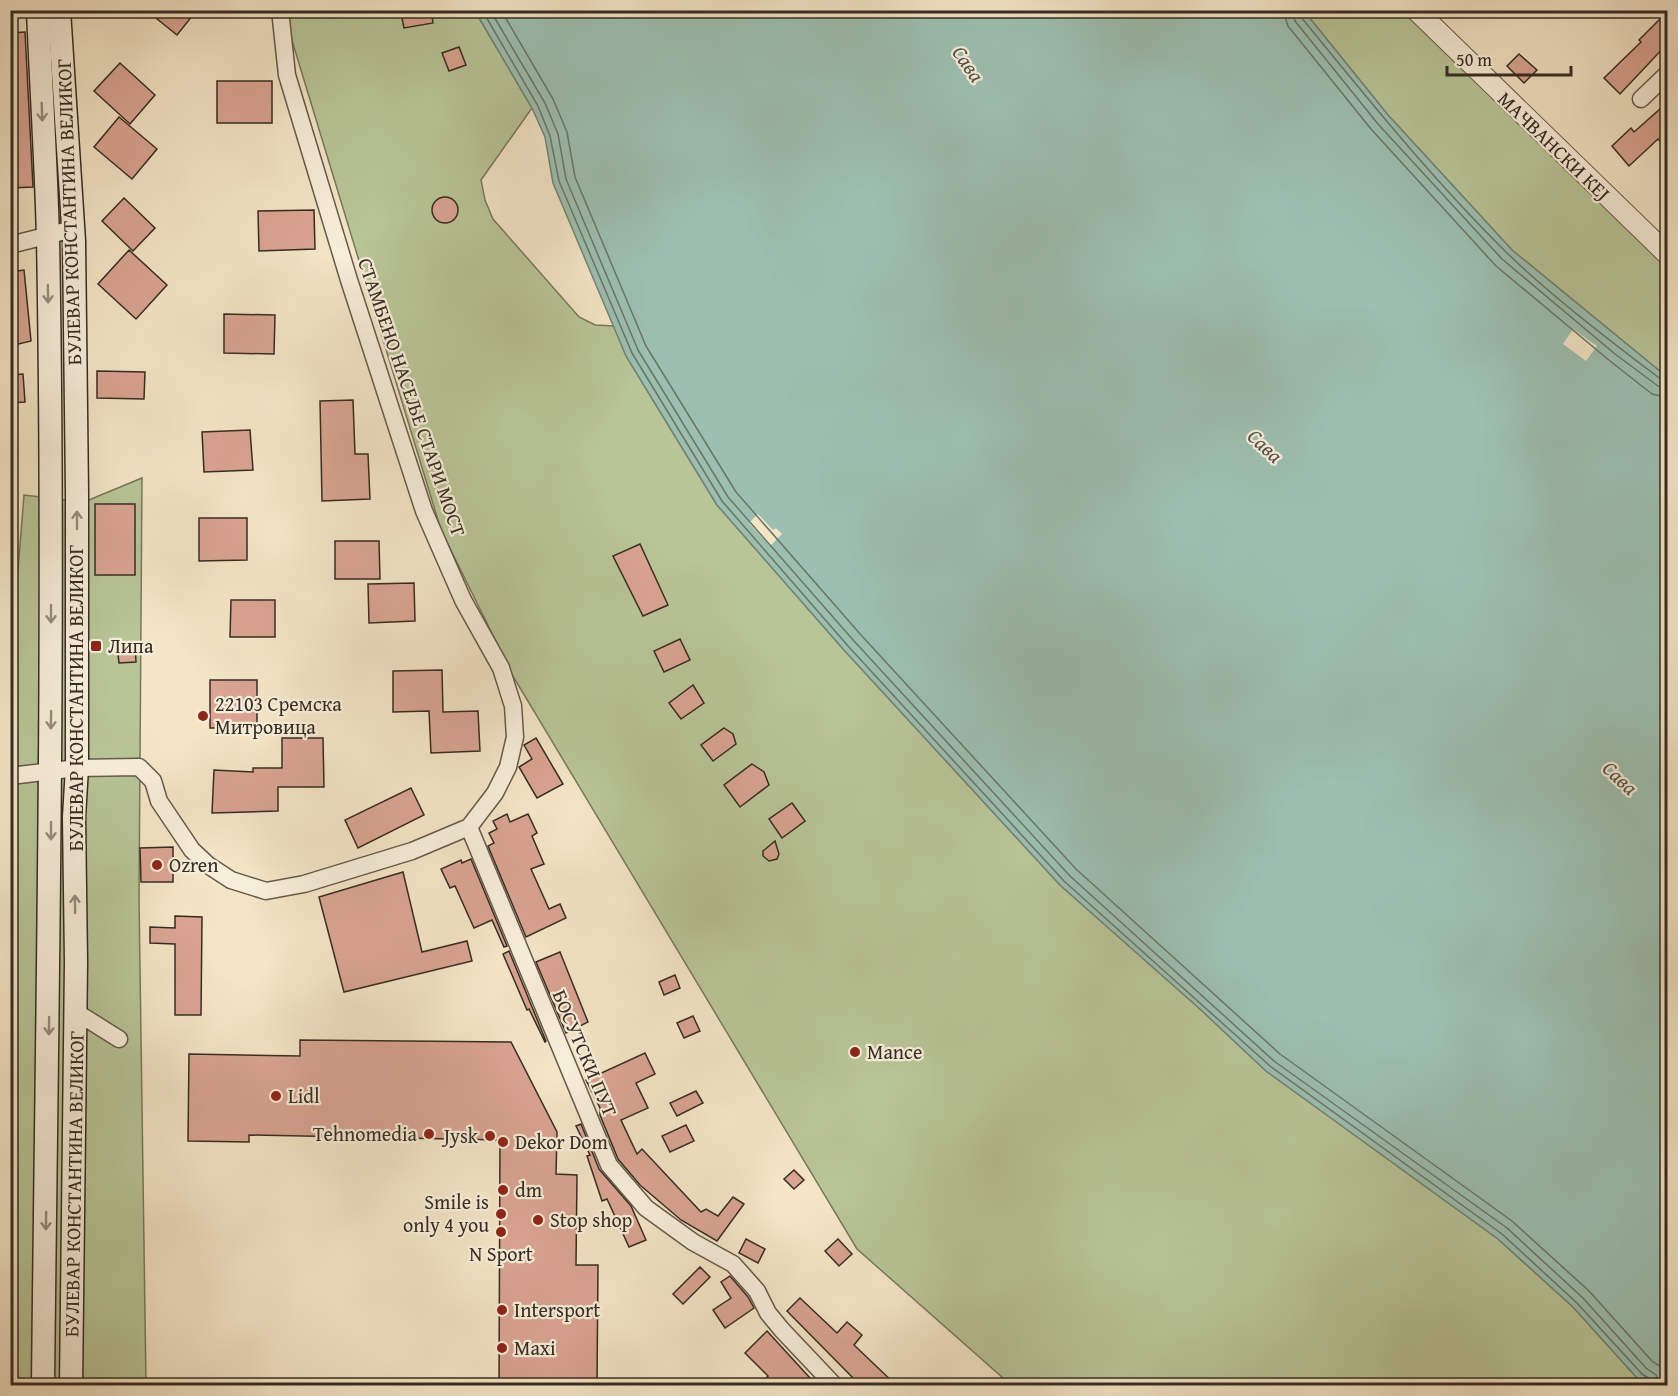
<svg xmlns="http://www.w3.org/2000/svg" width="1678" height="1396" font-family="'Gentium Book Plus',serif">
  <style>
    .green { fill: #b8c597; stroke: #77785d; stroke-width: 1.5 }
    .water { fill: #9cbfb0; stroke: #738478; stroke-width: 1.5 }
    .pier { fill: #f3e5c6 }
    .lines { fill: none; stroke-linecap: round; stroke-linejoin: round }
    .shore { stroke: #69766a; stroke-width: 1.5 }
    .building { fill: #d9a492; stroke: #362c23; stroke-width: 1.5 }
    .minor-casing { stroke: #655a4c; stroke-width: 19 }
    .tertiary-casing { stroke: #655a4c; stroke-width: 22 }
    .secondary-casing { stroke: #362c23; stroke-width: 25 }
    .minor { stroke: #f7eeda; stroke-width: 16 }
    .tertiary { stroke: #f7eeda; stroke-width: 20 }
    .secondary { stroke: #f7eeda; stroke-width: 22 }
    .oneway { stroke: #968d7e }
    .poi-dot { fill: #8f2418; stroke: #f7eeda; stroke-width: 2 }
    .labels { text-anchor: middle; stroke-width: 4.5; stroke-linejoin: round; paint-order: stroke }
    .street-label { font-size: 20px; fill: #362c23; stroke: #f7eeda }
    .poi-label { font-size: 20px; fill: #362c23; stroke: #f7eeda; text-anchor: start }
    .water-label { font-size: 21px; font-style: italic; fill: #505146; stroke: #f7eeda }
  </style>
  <rect width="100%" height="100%" fill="#f3e5c6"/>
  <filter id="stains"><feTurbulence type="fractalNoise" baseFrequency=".00333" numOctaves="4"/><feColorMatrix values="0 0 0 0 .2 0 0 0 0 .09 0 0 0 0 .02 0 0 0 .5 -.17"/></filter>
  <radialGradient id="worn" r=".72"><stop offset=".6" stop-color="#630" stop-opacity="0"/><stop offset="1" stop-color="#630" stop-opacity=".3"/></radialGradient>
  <g class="green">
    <polygon points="283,11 475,11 532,108 481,180 485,200 493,219 579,317 595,325 614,326 626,356 717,505 844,650 1060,885 1200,1009 1266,1071 1498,1239 1573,1307 1638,1379 1667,1385 1011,1385 857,1249 514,678 441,530"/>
    <polygon points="1304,11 1414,11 1667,249 1667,377 1512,250 1388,115"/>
    <polygon points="142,478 139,898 146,1385 11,1385 10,950 14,846 10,788 10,670 24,495 84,502"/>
  </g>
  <polygon class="water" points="475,11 1304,11 1388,115 1512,250 1667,377 1667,1385 1650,1385 1638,1379 1573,1307 1498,1239 1266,1071 1200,1009 1060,885 844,650 717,505 626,356 553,183 545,137 532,108"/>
  <g class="pier">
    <polygon points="1573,329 1597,346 1586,361 1563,344"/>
    <polygon points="758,514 773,530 776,528 782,534 770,546 749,523"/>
  </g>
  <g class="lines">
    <g class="shore">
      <polyline points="482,10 538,106 550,136 559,181 632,353 722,501 848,646 1064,881 1270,1066 1502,1234 1577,1303 1642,1374 1650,1379 1652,1386"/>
      <polyline points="490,10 545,103 558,134 566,179 638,350 728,497 854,641 1070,876 1274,1061 1507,1228 1583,1298 1646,1368 1656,1375 1659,1386"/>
      <polyline points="501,10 553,99 567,132 575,177 646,346 736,492 861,635 1076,869 1280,1054 1512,1221 1589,1291 1652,1361 1661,1367 1668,1378"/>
      <polyline points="1283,10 1288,26 1371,129 1496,266 1610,361 1652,394 1668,398"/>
      <polyline points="1292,10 1295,21 1378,124 1502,259 1615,354 1658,386 1668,389"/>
      <path d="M1300 10 1301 17C1367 98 1433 180 1507 253 1552 297 1611 342 1662 380L1668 381"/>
    </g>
  </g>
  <g class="building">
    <polygon points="146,10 197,10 177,35"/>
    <polygon points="415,10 431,10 433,23 404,28 401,13"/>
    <polygon points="1660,19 1668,26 1668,43 1620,94 1604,78 1641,42 1639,40"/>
    <polygon points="25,32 33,187 10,188 10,33"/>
    <polygon points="459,47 466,65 449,71 442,53"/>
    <polygon points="1519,54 1537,70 1524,83 1507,66"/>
    <polygon points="120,63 155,95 130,124 94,91"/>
    <rect x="217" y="81" width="55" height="42"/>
    <polygon points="1668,102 1668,150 1658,139 1629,166 1612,146 1631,128 1634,132"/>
    <polygon points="119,117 157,149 132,179 94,147"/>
    <circle cx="445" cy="210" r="13"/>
    <polygon points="124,198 155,228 133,251 102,221"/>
    <polygon points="314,210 315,249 259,251 258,211"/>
    <polygon points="129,250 167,285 136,319 98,284"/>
    <polygon points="24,270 31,341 10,346 10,272"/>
    <polygon points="224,314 275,315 274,354 224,353"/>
    <polygon points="97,371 145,372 144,399 97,398"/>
    <polygon points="23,374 25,402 10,403 10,375"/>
    <polygon points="353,400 355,454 368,454 370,499 322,501 320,401"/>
    <polygon points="250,430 253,470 204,472 202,432"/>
    <rect x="95" y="504" width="40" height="71"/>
    <polygon points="199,518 247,518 247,560 199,561"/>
    <polygon points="335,541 379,541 380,579 335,579"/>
    <polygon points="640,544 668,605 643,616 613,556"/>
    <polygon points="414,583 415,621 369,623 368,584"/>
    <polygon points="231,600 275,600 275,637 230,637"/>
    <polygon points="680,639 690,660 664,672 654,651"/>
    <polygon points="135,645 136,662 119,663 117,646"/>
    <polygon points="442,670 443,712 478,711 480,751 431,753 429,711 393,712 393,671"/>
    <rect x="210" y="680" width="47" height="48"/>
    <polygon points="693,685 704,703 681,719 669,703"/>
    <polygon points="724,728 733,734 736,744 713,761 701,745"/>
    <polygon points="282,738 323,738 324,787 278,787 278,811 212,813 214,770 253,772 253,768 282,768"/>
    <polygon points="536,738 563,784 537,798 519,767 532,759 524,745"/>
    <polygon points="752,764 764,772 769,785 740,807 724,785"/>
    <polygon points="411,788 424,815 358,848 345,820"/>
    <polygon points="792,803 805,821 782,838 769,819"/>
    <polygon points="507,814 510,822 528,814 537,833 532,836 544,864 531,869 549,909 560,904 566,918 526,937 488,846 494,843 489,833 497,829 493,821"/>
    <polygon points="775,841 779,854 777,859 769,861 763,856 763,851"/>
    <polygon points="173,847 173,882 141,882 140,848"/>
    <polygon points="471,859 507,946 504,947 492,920 474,928 455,886 450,888 441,869 461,860 462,863"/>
    <polygon points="403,872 422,952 467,941 472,961 344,992 319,897"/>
    <polygon points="175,916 202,917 201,1015 175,1015 175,944 150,943 150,927 175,928"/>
    <polygon points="509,951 546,1041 545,1042 529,1009 527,1010 503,954"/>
    <polygon points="560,952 588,1022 566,1033 536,962"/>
    <polygon points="675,975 680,988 664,995 659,982"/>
    <polygon points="693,1016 700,1031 684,1038 677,1023"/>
    <polygon points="300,1040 511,1042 557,1132 556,1174 577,1175 576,1265 598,1265 597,1386 499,1386 500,1140 249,1135 249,1142 188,1141 189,1054 300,1056"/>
    <polygon points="645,1053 655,1074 636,1083 648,1108 621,1120 637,1154 642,1149 701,1212 706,1209 718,1216 733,1197 744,1204 717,1241 681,1220 640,1185 618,1159 600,1115 600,1108 586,1080"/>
    <polygon points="696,1091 703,1103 677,1116 670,1103"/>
    <polygon points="581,1124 599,1169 631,1206 646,1240 629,1247 607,1199 602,1201 587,1156 590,1155 576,1126"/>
    <polygon points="686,1125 694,1141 670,1152 662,1136"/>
    <polygon points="794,1170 804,1180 794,1189 784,1179"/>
    <polygon points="746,1239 765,1249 758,1263 739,1253"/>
    <polygon points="838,1239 852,1254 839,1266 825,1251"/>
    <polygon points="700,1267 710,1277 683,1304 673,1294"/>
    <polygon points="730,1276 748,1297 754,1308 725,1328 713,1310 731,1298 721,1282"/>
    <polygon points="800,1298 837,1333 847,1322 862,1335 854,1345 897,1386 862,1386 854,1379 787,1311"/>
    <polygon points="767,1331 810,1378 803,1386 759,1386 768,1376 745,1353"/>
  </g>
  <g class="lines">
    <g class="minor-casing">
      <g id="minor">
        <polyline points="1641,99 1668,73"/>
        <polyline points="10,245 73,229"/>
        <polyline points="10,776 77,768 139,767 153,781 159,801 192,850 208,865 231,880 266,891 304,884 412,851 469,827 495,793 508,767 515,737 513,706 501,668 463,600 424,511 349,280 287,75 280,10"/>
        <polyline points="469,827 609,1165 646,1208 693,1242 733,1264 757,1291 768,1313 782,1330 835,1386"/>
        <polyline points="76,1012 119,1039"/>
      </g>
    </g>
    <g class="tertiary-casing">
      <polyline id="tertiary" points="1416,10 1668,255"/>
    </g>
    <g class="secondary-casing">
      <g id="secondary">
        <path d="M38 10C41 86 46 162 48 238 55 621 47 1003 43 1386"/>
        <polyline points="59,10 74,241 77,494 77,768 74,817 76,962 71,1386"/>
      </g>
    </g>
    <use href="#minor" class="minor"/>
    <use href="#tertiary" class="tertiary"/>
    <use href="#secondary" class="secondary"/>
  </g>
  <defs><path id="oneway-shaft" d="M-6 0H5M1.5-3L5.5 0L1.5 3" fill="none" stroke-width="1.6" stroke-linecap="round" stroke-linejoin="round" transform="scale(1.5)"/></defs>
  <g class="oneway">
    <use href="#oneway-shaft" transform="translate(42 112) rotate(88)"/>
    <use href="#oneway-shaft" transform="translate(48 294) rotate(89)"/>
    <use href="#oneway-shaft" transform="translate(77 520) rotate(-90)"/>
    <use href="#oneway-shaft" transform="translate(51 614) rotate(90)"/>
    <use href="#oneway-shaft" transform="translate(51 720) rotate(91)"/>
    <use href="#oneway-shaft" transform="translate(51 831) rotate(90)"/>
    <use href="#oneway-shaft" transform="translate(75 904) rotate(-91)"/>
    <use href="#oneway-shaft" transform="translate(49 1026) rotate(91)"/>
    <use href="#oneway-shaft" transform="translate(46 1221) rotate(91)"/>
  </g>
  <g class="poi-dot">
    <rect x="90" y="640" width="12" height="12" rx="3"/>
    <circle cx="203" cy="716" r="6"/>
    <circle cx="157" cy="865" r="6"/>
    <circle cx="855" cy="1052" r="6"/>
    <circle cx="276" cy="1096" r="6"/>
    <circle cx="429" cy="1134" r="6"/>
    <circle cx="490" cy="1136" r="6"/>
    <circle cx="503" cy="1142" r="6"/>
    <circle cx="503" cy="1190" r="6"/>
    <circle cx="501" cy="1214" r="6"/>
    <circle cx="538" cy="1220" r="6"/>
    <circle cx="501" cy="1232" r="6"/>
    <circle cx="502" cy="1310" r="6"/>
    <circle cx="502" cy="1348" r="6"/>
  </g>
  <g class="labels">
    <g class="street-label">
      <text transform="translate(1554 146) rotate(44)" y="7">МАЧВАНСКИ КЕЈ</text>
      <text transform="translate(69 212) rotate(-92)" y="7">БУЛЕВАР КОНСТАНТИНА ВЕЛИКОГ</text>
      <text transform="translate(412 397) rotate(71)" y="7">СТАМБЕНО НАСЕЉЕ СТАРИ МОСТ</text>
      <text transform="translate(76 698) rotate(-90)" y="7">БУЛЕВАР КОНСТАНТИНА ВЕЛИКОГ</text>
      <text transform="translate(585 1053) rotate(67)" y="7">БОСУТСКИ ПУТ</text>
      <text transform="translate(74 1184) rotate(-89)" y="7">БУЛЕВАР КОНСТАНТИНА ВЕЛИКОГ</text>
    </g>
    <g class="poi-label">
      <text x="108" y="653">Липа</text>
      <text x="215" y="711">22103 Сремска<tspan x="215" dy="23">Митровица</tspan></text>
      <text x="169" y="872">Ozren</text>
      <text x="867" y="1059">Mance</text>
      <text x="288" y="1103">Lidl</text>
      <text x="417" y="1141" text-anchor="end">Tehnomedia</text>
      <text x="478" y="1143" text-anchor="end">Jysk</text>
      <text x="515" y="1149">Dekor Dom</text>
      <text x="515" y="1197">dm</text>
      <text x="489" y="1209" text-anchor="end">Smile is<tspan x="489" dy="23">only 4 you</tspan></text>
      <text x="550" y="1227">Stop shop</text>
      <text x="501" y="1261" text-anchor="middle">N Sport</text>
      <text x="514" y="1317">Intersport</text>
      <text x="514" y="1355">Maxi</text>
    </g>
    <g class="water-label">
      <text transform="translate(968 64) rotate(55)" y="7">Сава</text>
      <text transform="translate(1265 446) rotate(43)" y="7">Сава</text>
      <text transform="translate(1620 778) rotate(43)" y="7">Сава</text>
    </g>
  </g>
  <rect width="1678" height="1396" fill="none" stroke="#f3e5c6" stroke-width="36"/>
  <rect x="12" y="12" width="1654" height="1372" fill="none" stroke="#362c23" stroke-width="3"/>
  <rect x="18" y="18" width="1642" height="1360" fill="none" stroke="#362c23" stroke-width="1.5"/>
  <path d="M1447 66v9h124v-9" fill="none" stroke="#362c23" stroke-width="3"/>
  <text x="1456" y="66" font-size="18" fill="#362c23" stroke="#f7eeda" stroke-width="4.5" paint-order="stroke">50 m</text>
  <rect width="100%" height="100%" filter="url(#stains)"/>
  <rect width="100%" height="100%" fill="url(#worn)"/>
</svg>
